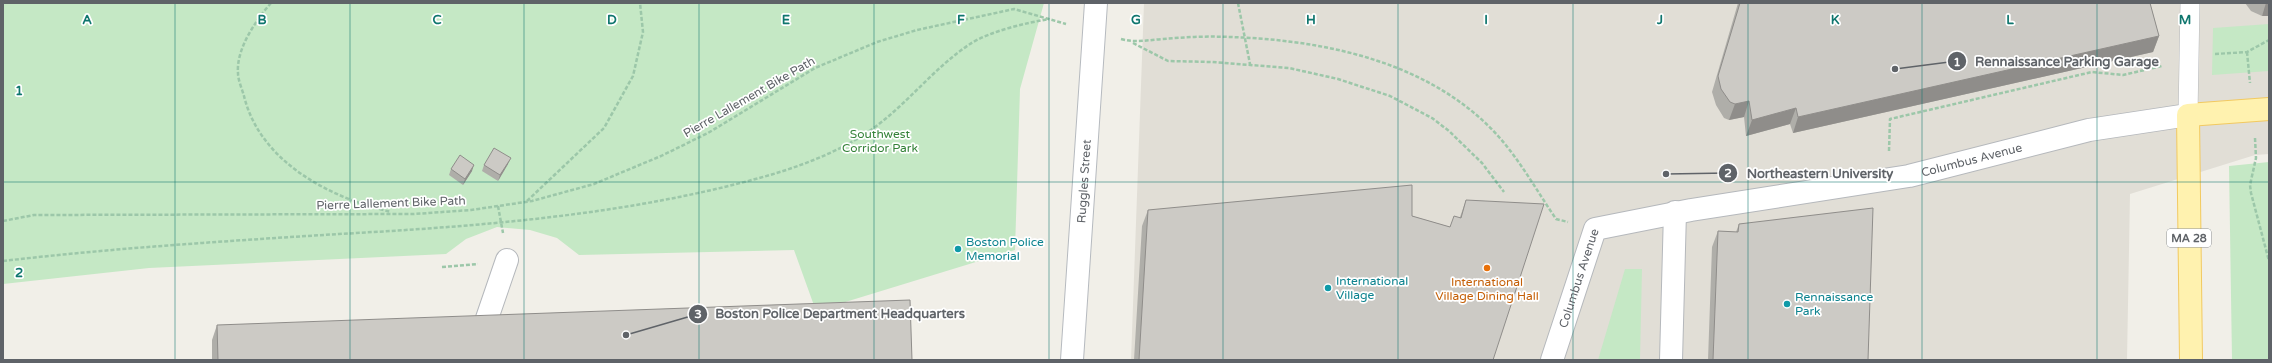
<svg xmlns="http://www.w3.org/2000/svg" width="2272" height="363" font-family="'Varela Round',sans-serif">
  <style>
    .education { fill: #e1ded6 }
    .green { fill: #c5e8c5 }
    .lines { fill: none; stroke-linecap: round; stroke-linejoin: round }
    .service-casing { stroke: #b5b8bc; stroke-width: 20 }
    .pedestrian-casing { stroke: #b5b8bc; stroke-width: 24 }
    .minor-casing { stroke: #b5b8bc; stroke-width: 24 }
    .secondary-casing { stroke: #b6babf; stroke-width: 24 }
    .primary-casing { stroke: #f2c960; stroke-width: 24 }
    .path { stroke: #9cc7a9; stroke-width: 2.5; stroke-dasharray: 4 2; stroke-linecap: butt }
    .service { stroke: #fff; stroke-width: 19 }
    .pedestrian { stroke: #fff; stroke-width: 22 }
    .minor { stroke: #fff; stroke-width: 22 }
    .secondary { stroke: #fff; stroke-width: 22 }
    .primary { stroke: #fff2af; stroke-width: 22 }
    .wall { fill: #afaea9 }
    .shaded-wall { fill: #8f8d8a }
    .building { fill: #cccac5; stroke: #8f8d8a }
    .grid { fill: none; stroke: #0f766e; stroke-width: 1; stroke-opacity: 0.55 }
    .culture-dot { fill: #0f9aa8; stroke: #fff; stroke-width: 1.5 }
    .food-dot { fill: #e8710a; stroke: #fff; stroke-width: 1.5 }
    .labels { text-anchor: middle; stroke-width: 3.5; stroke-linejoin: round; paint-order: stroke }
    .shield { fill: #fff; stroke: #8f9295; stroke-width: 1 }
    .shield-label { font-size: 11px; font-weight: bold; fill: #5f6368 }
    .street-label { font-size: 12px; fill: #5f6368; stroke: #fff }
    .park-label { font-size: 12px; fill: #348238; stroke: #fff }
    .culture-label { font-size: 12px; fill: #0d838f; stroke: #fff; text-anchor: start }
    .food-label { font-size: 12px; fill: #c56008; stroke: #fff }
    .grid-label { font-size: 13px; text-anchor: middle; font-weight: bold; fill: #0f766e; stroke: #fff; stroke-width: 3.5; stroke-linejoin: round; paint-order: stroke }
    .leader { fill: none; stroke: #5f6368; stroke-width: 1.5 }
    .callout-dot { fill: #5f6368; stroke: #fff; stroke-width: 1.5 }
    .mark-label { font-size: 12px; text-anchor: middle; font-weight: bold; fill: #fff }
    .callout-label { font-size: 13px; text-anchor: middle; font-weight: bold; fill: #5f6368; stroke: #fff; stroke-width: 3.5; stroke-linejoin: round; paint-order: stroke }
  </style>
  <rect width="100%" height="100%" fill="#f1efe8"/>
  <polygon class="education" points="1144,3 2269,3 2269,154 2255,155 2130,194 2127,360 1131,360"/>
  <g class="green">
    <polygon points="3,3 1044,3 1020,89 1015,250 816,311 794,250 579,255 557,238 530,230 497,227 466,239 446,254 149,268 3,284"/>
    <polygon points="2269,24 2269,71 2212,75 2213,28"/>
    <polygon points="2269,162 2269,360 2232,360 2229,166"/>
    <polygon points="1625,269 1642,269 1640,360 1598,360"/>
  </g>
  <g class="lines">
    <g class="service-casing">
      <polyline id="service" points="2188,115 2190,3"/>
    </g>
    <g class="pedestrian-casing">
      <polyline id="pedestrian" points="483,330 507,260"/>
    </g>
    <g class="minor-casing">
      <g id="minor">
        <path id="s1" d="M1552 360 1595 229 1691 210 1909 176 2089 130 2188 115"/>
        <polyline points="1671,360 1675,212"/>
      </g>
    </g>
    <g class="secondary-casing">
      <g id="secondary">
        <path id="s2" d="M1072 360 1096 3"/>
      </g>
    </g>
    <g class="primary-casing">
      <polyline id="primary" points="2191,360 2188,115 2269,109"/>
    </g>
    <g class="path">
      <path d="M271 3C256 20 236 49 238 73 238 80 242 89 244 96 260 162 330 198 391 212"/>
      <polyline points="1238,3 1250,64"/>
      <path d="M1121 39C1136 43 1148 40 1163 39 1185 37 1208 36 1230 37 1325 40 1432 62 1499 137 1521 162 1537 191 1556 219L1568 222"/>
      <polyline points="1133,43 1168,61 1212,62 1289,68 1338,79 1390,96 1432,118 1449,131 1482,163 1504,192"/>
      <polyline points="2247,52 2250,83"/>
      <polyline points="2215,54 2247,52 2269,40"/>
      <polyline points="2255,138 2256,158 2250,185 2251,193 2269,261"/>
      <polyline points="1889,151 1890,119 2092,72 2123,75 2162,66"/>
      <polyline points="527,201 604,128 633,76 643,32 640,3"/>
      <polyline points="498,206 503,233"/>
      <polyline points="3,221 34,215 414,214 471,210 532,201 594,184 661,156 708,133 815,68 877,42 917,30 1014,9 1066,24"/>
      <path d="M3 261C114 248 227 241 339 234 483 226 630 215 770 175 807 164 843 150 875 127 909 102 935 67 970 44 990 31 1026 23 1049 19"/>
      <polyline points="442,267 478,264"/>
    </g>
    <use href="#service" class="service"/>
    <use href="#pedestrian" class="pedestrian"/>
    <use href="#minor" class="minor"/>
    <use href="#secondary" class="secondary"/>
    <use href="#primary" class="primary"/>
  </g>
  <g class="wall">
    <polygon points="1738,3 2150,3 2159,36 2153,52 1793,133 1790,124 1746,136 1744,117 1729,120 1724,118 1716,105 1712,92"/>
    <polygon points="2245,3 2269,3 2262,16 2251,11"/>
    <polygon points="508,164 498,181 482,171 484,165"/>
    <polygon points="451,169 472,171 463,185 449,175"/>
    <polygon points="1466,200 1493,360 1134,360 1142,226 1148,210 1412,216 1450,227 1460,217"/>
    <polygon points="1739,224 1868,360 1708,360 1712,247 1718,231 1736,232"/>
    <polygon points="217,325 912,360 212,360 212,340"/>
  </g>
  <g class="shaded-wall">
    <polygon points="2266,3 2269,3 2269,16 2262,16"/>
    <polygon points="2159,36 2153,52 1793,133 1798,117"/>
    <polygon points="1749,101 1744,117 1729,120 1735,104"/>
    <polygon points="1796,108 1790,124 1746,136 1752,120"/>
    <polygon points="511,158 508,164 498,181 500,175"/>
    <polygon points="474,165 472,171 463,185 465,179"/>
  </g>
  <g class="building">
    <polygon points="1740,3 2150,3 2159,36 1798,117 1796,108 1752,120 1749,101 1735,104 1730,102 1721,89 1718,76"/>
    <polygon points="494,148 511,158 500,175 484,165"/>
    <polygon points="460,155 474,165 465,179 451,169"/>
    <polygon points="1412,185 1412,216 1450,227 1454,216 1461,218 1466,200 1544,204 1493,360 1139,360 1148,210"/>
    <polygon points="1873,208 1868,360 1713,360 1718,231 1738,232 1739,224"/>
    <polygon points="910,300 912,360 218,360 217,325"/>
  </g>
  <path class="grid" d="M175 3V360M350 3V360M524 3V360M699 3V360M874 3V360M1049 3V360M1223 3V360M1398 3V360M1573 3V360M1748 3V360M1922 3V360M2097 3V360M3 182H2269"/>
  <g class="culture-dot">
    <circle cx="958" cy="249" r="4"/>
    <circle cx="1328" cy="288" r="4"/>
    <circle cx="1787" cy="304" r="4"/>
  </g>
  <circle class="food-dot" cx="1487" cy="268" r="4"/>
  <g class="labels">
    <rect class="shield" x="2167" y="229" width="44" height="18" rx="3"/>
    <g class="shield-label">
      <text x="2189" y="242">MA 28</text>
    </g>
    <g class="street-label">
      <text transform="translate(749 97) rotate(-30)" y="4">Pierre Lallement Bike Path</text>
      <text dy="4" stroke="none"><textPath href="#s1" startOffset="521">Columbus Avenue</textPath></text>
      <text dy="4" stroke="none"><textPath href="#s2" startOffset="179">Ruggles Street</textPath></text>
      <text transform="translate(391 203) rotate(-2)" y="4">Pierre Lallement Bike Path</text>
      <text dy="4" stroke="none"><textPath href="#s1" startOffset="86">Columbus Avenue</textPath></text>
    </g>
    <g class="park-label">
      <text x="880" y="138">Southwest<tspan x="880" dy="14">Corridor Park</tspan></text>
    </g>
    <g class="culture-label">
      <text x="966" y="246">Boston Police<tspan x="966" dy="14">Memorial</tspan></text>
      <text x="1336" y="285">International<tspan x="1336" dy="14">Village</tspan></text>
      <text x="1795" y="301">Rennaissance<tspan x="1795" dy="14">Park</tspan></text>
    </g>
    <g class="food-label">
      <text x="1487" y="286">International<tspan x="1487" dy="14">Village Dining Hall</tspan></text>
    </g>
  </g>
  <g class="grid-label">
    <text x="87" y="24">A</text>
    <text x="262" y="24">B</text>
    <text x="437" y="24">C</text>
    <text x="612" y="24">D</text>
    <text x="786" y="24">E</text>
    <text x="961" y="24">F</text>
    <text x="1136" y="24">G</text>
    <text x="1311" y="24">H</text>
    <text x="1486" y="24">I</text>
    <text x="1660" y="24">J</text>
    <text x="1835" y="24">K</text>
    <text x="2010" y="24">L</text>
    <text x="2185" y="24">M</text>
    <text x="19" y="95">1</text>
    <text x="19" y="277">2</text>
  </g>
  <path class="leader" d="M1895 69L1957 61M1666 174L1728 173M626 335L698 314"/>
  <g class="callout-dot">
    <circle cx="1895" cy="69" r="4"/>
    <circle cx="1666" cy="174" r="4"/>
    <circle cx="626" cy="335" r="4"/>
    <circle cx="1957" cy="61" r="10"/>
    <circle cx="1728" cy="173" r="10"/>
    <circle cx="698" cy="314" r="10"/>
  </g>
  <g class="mark-label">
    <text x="1957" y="66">1</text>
    <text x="1728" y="177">2</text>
    <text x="698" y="318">3</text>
  </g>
  <g class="callout-label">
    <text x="2067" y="66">Rennaissance Parking Garage</text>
    <text x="1820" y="178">Northeastern University</text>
    <text x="840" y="318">Boston Police Department Headquarters</text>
  </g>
  <rect width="2272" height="363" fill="none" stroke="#5f6368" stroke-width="8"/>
</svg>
